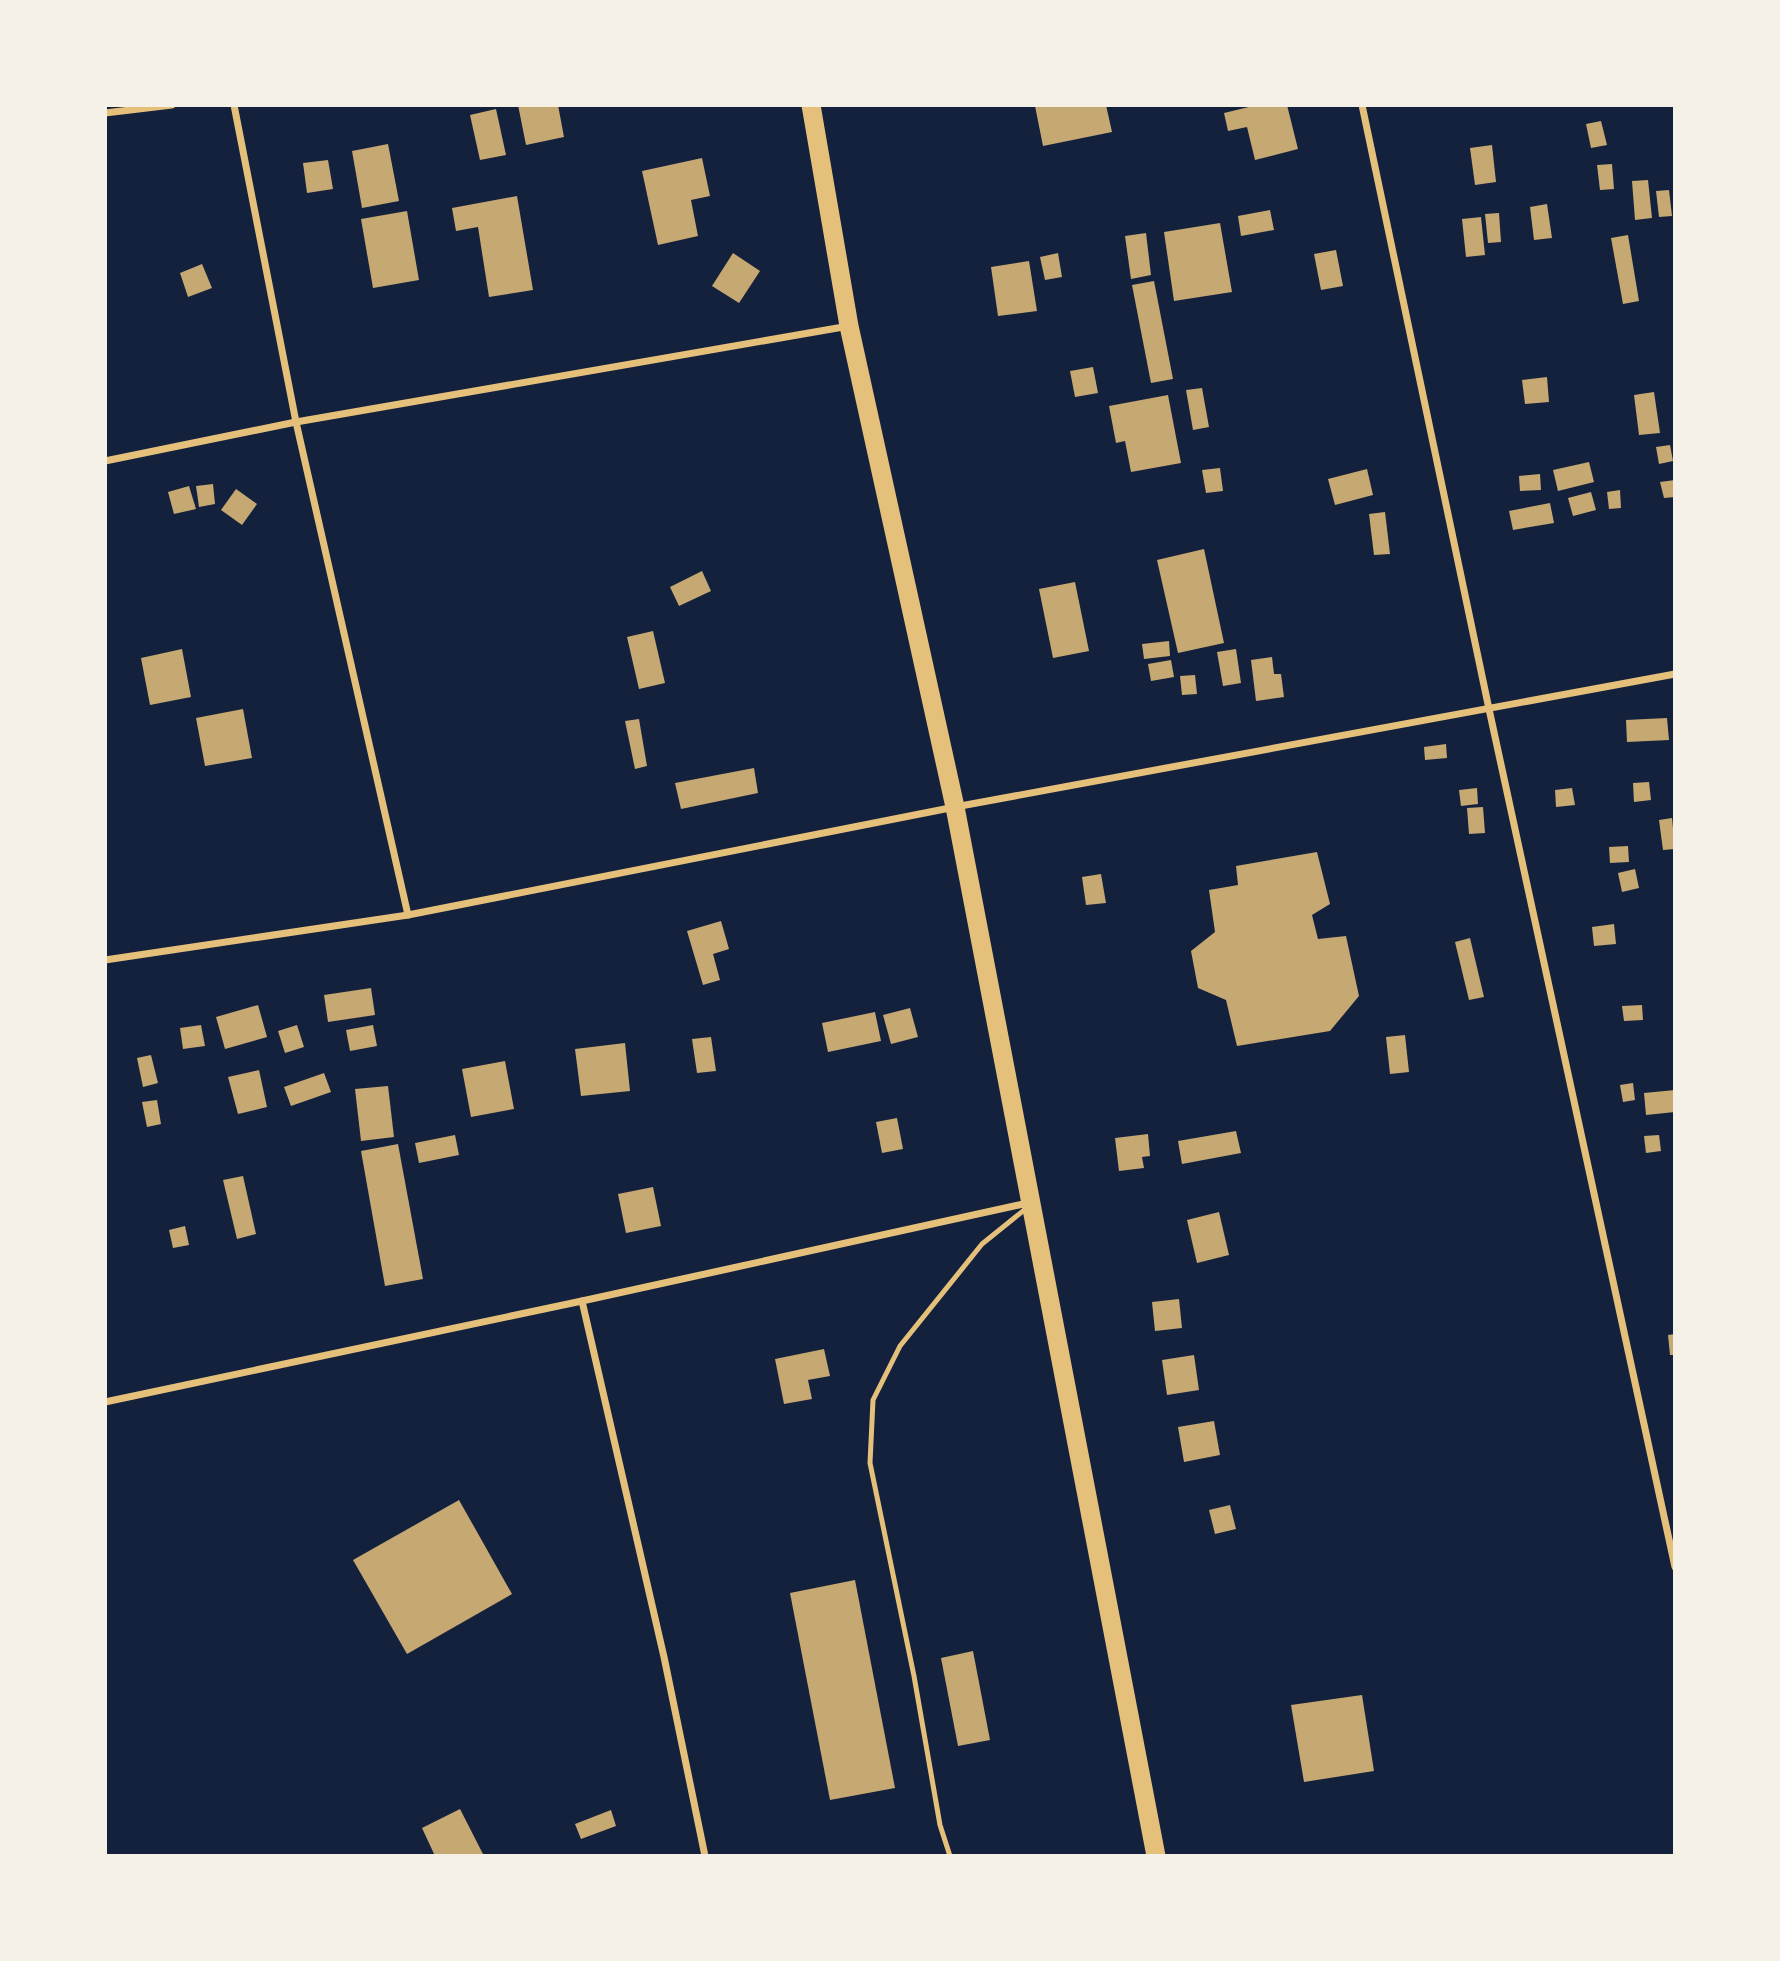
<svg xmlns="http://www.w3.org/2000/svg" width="1780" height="1961" font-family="Jost,sans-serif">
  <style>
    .building { fill: #c6a872 }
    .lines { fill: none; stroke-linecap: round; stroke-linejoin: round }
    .service { stroke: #e5c07b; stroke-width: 5 }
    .minor { stroke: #e5c07b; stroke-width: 7 }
    .trunk { stroke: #e5c07b; stroke-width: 19 }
  </style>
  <rect width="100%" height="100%" fill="#14213d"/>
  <g class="building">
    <polygon points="518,105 558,105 564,137 526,145"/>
    <polygon points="1106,105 1112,132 1043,146 1035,106"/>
    <polygon points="1257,105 1287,105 1298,149 1255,160 1247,127 1228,131 1224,113"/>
    <polygon points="496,109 506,155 480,160 470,115"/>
    <polygon points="1601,121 1607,145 1591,148 1586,124"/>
    <polygon points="388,144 399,201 362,208 352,151"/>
    <polygon points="1492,145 1496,182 1475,185 1470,148"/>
    <polygon points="702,158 710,196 691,200 698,236 658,245 642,171"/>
    <polygon points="328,160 333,189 307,193 303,163"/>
    <polygon points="1612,164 1614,189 1600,190 1597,165"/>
    <polygon points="1648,180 1652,218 1635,220 1632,181"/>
    <polygon points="1669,190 1672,216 1659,217 1656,191"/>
    <polygon points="517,196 533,290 489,297 478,227 456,231 452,208"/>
    <polygon points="1547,204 1552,238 1534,240 1530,207"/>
    <polygon points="1270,210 1274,230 1241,236 1238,216"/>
    <polygon points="407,211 419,280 373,288 361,219"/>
    <polygon points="1499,213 1501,242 1488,243 1485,214"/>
    <polygon points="1481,217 1485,255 1466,257 1462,219"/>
    <polygon points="1220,223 1232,292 1174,301 1164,232"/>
    <polygon points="1146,233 1151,275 1131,279 1125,236"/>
    <polygon points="1628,235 1639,301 1623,304 1611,238"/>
    <polygon points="1336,250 1343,286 1321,290 1314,254"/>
    <polygon points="733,253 760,271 739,303 712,286"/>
    <polygon points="1058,253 1062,277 1045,280 1040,257"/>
    <polygon points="1029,261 1037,311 998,316 991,267"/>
    <polygon points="202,264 212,288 188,297 180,273"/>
    <polygon points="1154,281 1173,379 1151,383 1132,285"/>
    <polygon points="1093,367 1098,393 1075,397 1070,371"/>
    <polygon points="1547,377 1549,402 1525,404 1522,380"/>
    <polygon points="1202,388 1209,427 1193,430 1186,390"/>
    <polygon points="1654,392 1660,433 1639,435 1634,395"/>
    <polygon points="1168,395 1181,463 1131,472 1125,441 1116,443 1109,406"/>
    <polygon points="1670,445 1673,461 1659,464 1656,447"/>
    <polygon points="1589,462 1594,482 1558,491 1553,470"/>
    <polygon points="1220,468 1223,491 1206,493 1202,470"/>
    <polygon points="1367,469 1373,495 1335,505 1328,479"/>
    <polygon points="1540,474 1541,490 1520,491 1519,476"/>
    <polygon points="1675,480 1675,497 1664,498 1660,482"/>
    <polygon points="213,484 215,504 199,507 196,486"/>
    <polygon points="189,486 196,509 174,514 168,492"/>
    <polygon points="236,489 257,504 242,525 221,510"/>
    <polygon points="1620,490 1621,508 1609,509 1607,492"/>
    <polygon points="1591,492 1596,510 1573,516 1568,498"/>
    <polygon points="1550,503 1554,523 1513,530 1509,511"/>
    <polygon points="1385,512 1390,554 1374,555 1369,514"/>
    <polygon points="1204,549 1224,643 1178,653 1157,560"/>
    <polygon points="702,571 711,591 679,606 670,587"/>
    <polygon points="1075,582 1089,651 1053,658 1039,589"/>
    <polygon points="653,631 665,683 639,689 627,637"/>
    <polygon points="1169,641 1170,656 1144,659 1142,644"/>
    <polygon points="182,649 191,697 150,705 141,658"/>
    <polygon points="1236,649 1241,683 1223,686 1217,652"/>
    <polygon points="1272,657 1274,674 1281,674 1284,697 1256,701 1251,660"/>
    <polygon points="1171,660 1174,677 1151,681 1148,664"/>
    <polygon points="1195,675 1197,694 1182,695 1180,676"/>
    <polygon points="243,709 252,758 205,766 196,718"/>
    <polygon points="1667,718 1669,740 1627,742 1626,720"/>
    <polygon points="639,719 647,766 635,769 625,721"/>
    <polygon points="1446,744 1447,758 1425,760 1424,747"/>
    <polygon points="754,768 758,793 681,809 675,783"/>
    <polygon points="1649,782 1651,800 1634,802 1633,783"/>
    <polygon points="1477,788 1478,804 1461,806 1459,790"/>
    <polygon points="1572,788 1575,805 1556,807 1555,790"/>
    <polygon points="1483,807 1485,833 1469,834 1467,808"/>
    <polygon points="1672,818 1675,849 1663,850 1659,820"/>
    <polygon points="1628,846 1629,862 1610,863 1609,847"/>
    <polygon points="1317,852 1330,904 1312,915 1318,939 1346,936 1359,996 1330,1031 1237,1046 1226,1000 1198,988 1191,951 1215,932 1209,890 1238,885 1236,866"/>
    <polygon points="1635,869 1639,888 1622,892 1618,873"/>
    <polygon points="1101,874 1106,903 1086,905 1082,877"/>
    <polygon points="721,921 729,949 713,954 720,980 703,985 687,931"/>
    <polygon points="1614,924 1616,944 1594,946 1592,927"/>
    <polygon points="1470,938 1484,997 1469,1000 1455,942"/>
    <polygon points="371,988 375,1015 328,1022 324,995"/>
    <polygon points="258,1005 267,1037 225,1049 216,1017"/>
    <polygon points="1642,1005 1643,1020 1624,1021 1622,1006"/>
    <polygon points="910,1008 918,1037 891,1044 883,1015"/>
    <polygon points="875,1012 881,1041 828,1052 822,1023"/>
    <polygon points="201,1025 205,1046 183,1049 180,1028"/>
    <polygon points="297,1025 304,1047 285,1053 278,1031"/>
    <polygon points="373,1025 377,1046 350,1051 346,1030"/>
    <polygon points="1405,1035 1409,1072 1390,1074 1386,1037"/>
    <polygon points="711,1037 716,1071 697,1073 692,1039"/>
    <polygon points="625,1043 630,1091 581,1096 575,1049"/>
    <polygon points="151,1055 158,1083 143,1087 137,1058"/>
    <polygon points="505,1061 514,1109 471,1117 462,1069"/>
    <polygon points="259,1070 267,1107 238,1114 228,1077"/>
    <polygon points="324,1073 331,1092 291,1106 284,1087"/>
    <polygon points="1633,1083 1635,1100 1623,1102 1620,1085"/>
    <polygon points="388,1086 394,1137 361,1141 355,1089"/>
    <polygon points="1675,1090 1675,1112 1646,1115 1644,1093"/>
    <polygon points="157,1100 161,1124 147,1127 142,1102"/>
    <polygon points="897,1118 903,1149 882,1153 876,1122"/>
    <polygon points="1236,1131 1241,1153 1182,1164 1178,1141"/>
    <polygon points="1148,1134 1150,1156 1142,1157 1144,1168 1119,1171 1115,1138"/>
    <polygon points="455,1135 459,1155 419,1163 415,1143"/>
    <polygon points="1659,1135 1661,1151 1646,1153 1644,1136"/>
    <polygon points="398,1144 423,1279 385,1286 361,1151"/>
    <polygon points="243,1176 256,1234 237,1239 223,1180"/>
    <polygon points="653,1187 661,1226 626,1233 618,1194"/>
    <polygon points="1219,1212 1229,1255 1197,1263 1187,1220"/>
    <polygon points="185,1226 189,1245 173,1248 169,1230"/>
    <polygon points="1179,1299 1182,1328 1155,1331 1152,1302"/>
    <polygon points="1675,1334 1675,1355 1670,1355 1668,1335"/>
    <polygon points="824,1349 830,1376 808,1380 812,1399 784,1404 775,1359"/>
    <polygon points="1194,1355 1199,1390 1167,1395 1162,1360"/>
    <polygon points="1214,1421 1220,1455 1184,1462 1178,1427"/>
    <polygon points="459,1500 512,1594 407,1654 353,1560"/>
    <polygon points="1230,1505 1236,1529 1215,1534 1209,1510"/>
    <polygon points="855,1580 895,1788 830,1800 790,1593"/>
    <polygon points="973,1651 990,1740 958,1746 941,1658"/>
    <polygon points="1362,1695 1374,1771 1304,1782 1291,1705"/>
    <polygon points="460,1809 484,1856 435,1856 422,1828"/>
    <polygon points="611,1810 616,1826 581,1839 575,1824"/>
  </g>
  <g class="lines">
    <polyline class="service" points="950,1856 940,1825 914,1676 870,1463 873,1400 900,1346 982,1244 1028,1207"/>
    <g class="minor">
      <polyline points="234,105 296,422 408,915"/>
      <polyline points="1362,105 1489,709 1675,1567"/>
      <polyline points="105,113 172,105"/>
      <polyline points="105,461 296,422 849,326"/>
      <polyline points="105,960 408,915 955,807 1675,674"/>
      <polyline points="582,1301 664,1657 705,1856"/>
      <polyline points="105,1402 582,1301 1028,1203"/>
    </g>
    <polyline class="trunk" points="811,105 849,326 955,807 1156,1856"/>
  </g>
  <rect width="1780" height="1961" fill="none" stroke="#f6f1e7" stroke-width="214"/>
</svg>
